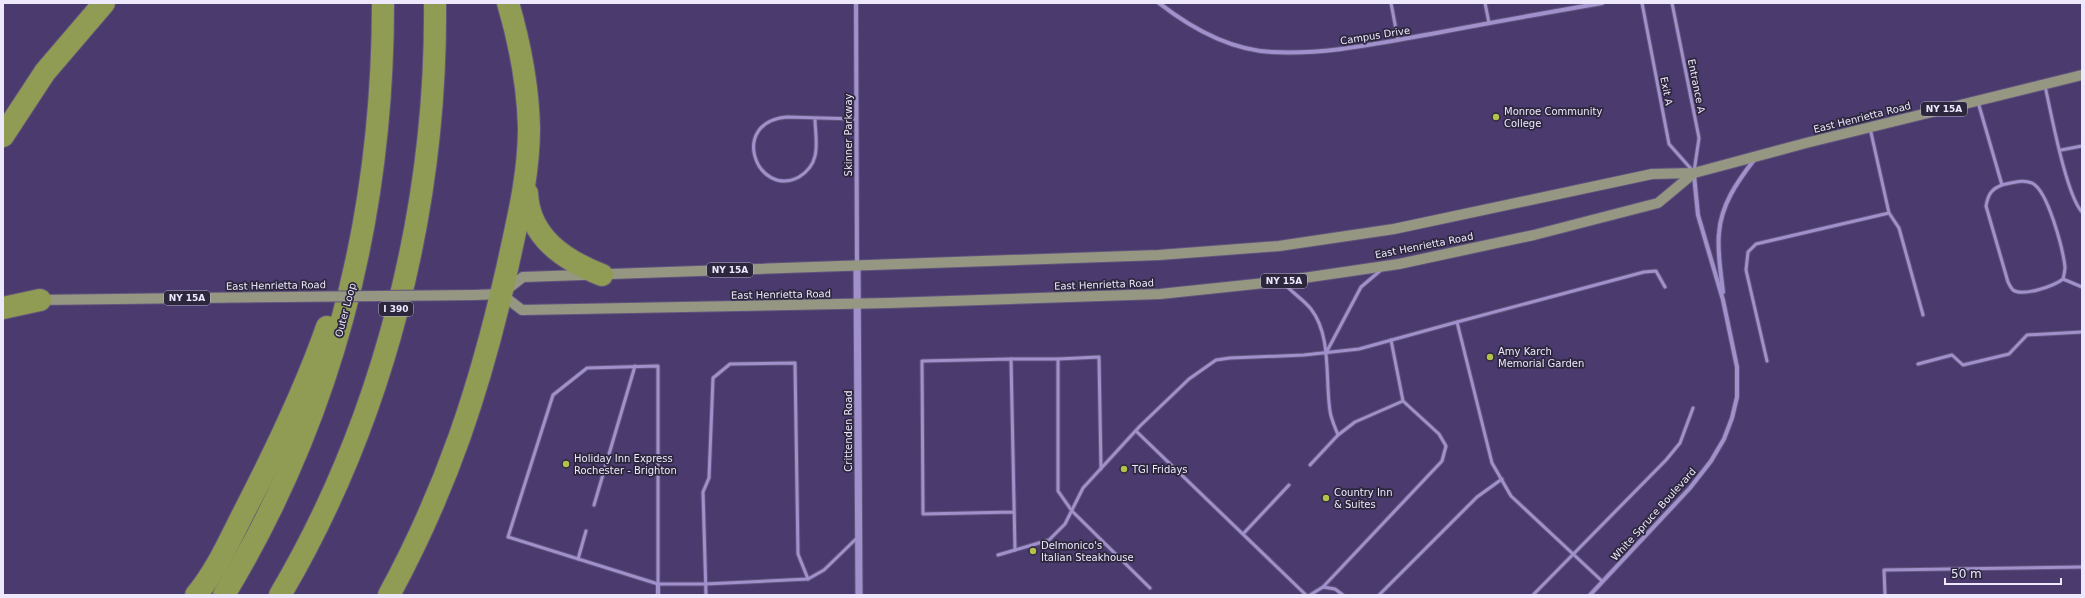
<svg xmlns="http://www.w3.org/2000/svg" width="2085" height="598" font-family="'DejaVu Sans',sans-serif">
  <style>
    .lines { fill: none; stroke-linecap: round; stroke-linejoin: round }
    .service-casing { stroke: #61547d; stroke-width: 5 }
    .minor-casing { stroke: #61547d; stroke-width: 6 }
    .tertiary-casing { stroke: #61547d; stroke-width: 9 }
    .primary-casing { stroke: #61547d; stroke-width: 12 }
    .motorway-casing { stroke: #61547d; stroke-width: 24 }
    .service { stroke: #a090cb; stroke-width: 3 }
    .minor { stroke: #a090cb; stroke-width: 4 }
    .tertiary { stroke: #a090cb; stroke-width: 7 }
    .primary { stroke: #969783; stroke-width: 10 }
    .motorway { stroke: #909b53; stroke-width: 22 }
    .primary-bridge-casing { stroke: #61547d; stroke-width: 12; stroke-linecap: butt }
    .primary-bridge { stroke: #969783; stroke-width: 10 }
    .poi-dot { fill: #b2c24b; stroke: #2d273e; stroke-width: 1.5 }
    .labels { text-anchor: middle; stroke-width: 3.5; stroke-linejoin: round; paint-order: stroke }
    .shield { fill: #2d273e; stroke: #b3aec3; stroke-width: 1 }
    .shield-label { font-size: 9px; font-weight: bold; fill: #ede8fc }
    .street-label { font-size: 10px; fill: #ede8fc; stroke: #2d273e }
    .poi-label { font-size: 10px; fill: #ede8fc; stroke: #2d273e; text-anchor: start }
  </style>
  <rect width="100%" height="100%" fill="#4a3a6e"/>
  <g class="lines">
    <g class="service-casing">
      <g id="service">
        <polyline points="1391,3 1398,40"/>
        <polyline points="1485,3 1489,23"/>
        <polyline points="1642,3 1669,144 1692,170"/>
        <polyline points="1672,3 1699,138 1694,172"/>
        <path d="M2045 86C2051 112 2066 195 2082 212"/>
        <path d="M1978 102 2002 185C2012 183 2021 179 2032 183 2048 190 2063 250 2065 267 2065 271 2064 275 2063 279 2054 286 2023 297 2013 290 2011 288 2009 284 2008 282L1986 206C1988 195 1991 189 2002 185"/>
        <path d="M815 119C815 130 818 144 815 156 813 165 807 172 799 177 757 199 728 122 787 117L856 119"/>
        <polyline points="2061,150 2082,146"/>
        <polyline points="1889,213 1899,228 1923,315"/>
        <polyline points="2063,279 2082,287"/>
        <path d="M1284 283C1292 293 1303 299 1311 309 1332 336 1325 380 1330 411 1331 419 1335 427 1338 435"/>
        <polyline points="1326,353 1361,287 1381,270"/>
        <polyline points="1011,359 1058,359"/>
        <polyline points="1767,361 1746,270 1748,252 1756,244 1889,213 1870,128"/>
        <polyline points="1918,364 1952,355 1963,365 2009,354 2027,335 2082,332"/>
        <polyline points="1136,431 1306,595"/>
        <polyline points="1310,465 1338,435 1355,422 1403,401"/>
        <polyline points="1101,469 1099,357 1058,359 1058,491 1072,511 1150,588"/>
        <polyline points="594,505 635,366"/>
        <polyline points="1014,512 923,514 922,361 1011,359 1015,550"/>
        <polyline points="1243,534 1289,485"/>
        <polyline points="998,555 1049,540 1065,524 1083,488 1140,426 1189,379 1216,360 1230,358 1304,355 1359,349 1457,322"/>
        <polyline points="578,559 586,531"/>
        <polyline points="1602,581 1511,496 1492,463 1457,322 1644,272 1656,271 1665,287"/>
        <polyline points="658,584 658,366 587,368 553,395 508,537 658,584 705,584 808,579 824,570 858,537"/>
        <polyline points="1323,587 1442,461 1446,446 1439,434 1403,401 1391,340"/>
        <polyline points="706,595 703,492 709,478 713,378 730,364 795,363 798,554 808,579"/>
        <polyline points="1310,595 1323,587 1335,589 1343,595"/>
        <polyline points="1379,595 1477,497 1502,479"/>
        <polyline points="1533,595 1666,460 1680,443 1693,408"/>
        <polyline points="1885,595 1884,570 2082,567"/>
      </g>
    </g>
    <g class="minor-casing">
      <g id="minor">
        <polyline points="856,3 857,265"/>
        <path d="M1159 3C1191 28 1230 50 1272 52 1326 55 1379 43 1431 34 1488 23 1545 13 1602 3"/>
        <path d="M1723 292C1721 273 1717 252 1719 233 1721 205 1737 182 1754 160"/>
        <polyline points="658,595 658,584"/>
        <polyline points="1590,595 1690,488 1711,461 1724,439 1732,418 1737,397 1737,367 1723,300 1698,215 1694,175"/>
      </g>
    </g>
    <g class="tertiary-casing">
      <polyline id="tertiary" points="857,266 859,595"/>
    </g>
    <g class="primary-casing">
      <g id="primary">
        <polyline points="501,294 522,310 889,303 1160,294 1283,281 1399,264 1534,235 1658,203 1694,173"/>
        <polyline points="475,295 501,294 523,277 1159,255 1279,246 1394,229 1652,174 1694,173 1806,143 2082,75"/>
        <polyline points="37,300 283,297"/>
      </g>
    </g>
    <g class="motorway-casing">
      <g id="motorway">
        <polyline points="3,136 45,72 104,3"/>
        <path d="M527 193C529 237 564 260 602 275"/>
        <polyline points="3,308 40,300"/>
        <path d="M196 595C217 570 230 539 245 510 276 450 305 390 327 327"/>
        <path d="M224 595C334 413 383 214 383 3"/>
        <path d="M280 595C384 419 437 207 435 3"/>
        <path d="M389 595C447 488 480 388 507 269 517 223 529 176 529 128 528 85 520 44 508 3"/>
      </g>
    </g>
    <use href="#service" class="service"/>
    <use href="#minor" class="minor"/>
    <use href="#tertiary" class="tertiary"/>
    <use href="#primary" class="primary"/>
    <use href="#motorway" class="motorway"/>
    <g class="primary-bridge-casing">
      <polyline id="primary-bridge" points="283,297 475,295"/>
    </g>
    <use href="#primary-bridge" class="primary-bridge"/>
  </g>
  <g class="poi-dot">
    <circle cx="1496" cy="117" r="4"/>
    <circle cx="1490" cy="357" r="4"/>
    <circle cx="566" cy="464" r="4"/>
    <circle cx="1124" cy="469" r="4"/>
    <circle cx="1326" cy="498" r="4"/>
    <circle cx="1033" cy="551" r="4"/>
  </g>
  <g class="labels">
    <g class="shield">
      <rect x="1921" y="102" width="46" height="14" rx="3"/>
      <rect x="707" y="263" width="46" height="14" rx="3"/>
      <rect x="1261" y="274" width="46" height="14" rx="3"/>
      <rect x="164" y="291" width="46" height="14" rx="3"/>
      <rect x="379" y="302" width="34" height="14" rx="3"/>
    </g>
    <g class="shield-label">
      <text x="1944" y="112">NY 15A</text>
      <text x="730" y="273">NY 15A</text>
      <text x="1284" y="284">NY 15A</text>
      <text x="187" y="301">NY 15A</text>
      <text x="396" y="312">I 390</text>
    </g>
    <g class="street-label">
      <text transform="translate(1375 35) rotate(-9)" y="4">Campus Drive</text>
      <text transform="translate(1697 86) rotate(79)" y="4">Entrance A</text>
      <text transform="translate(1667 91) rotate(79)" y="4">Exit A</text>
      <text transform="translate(1862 117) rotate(-14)" y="4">East Henrietta Road</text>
      <text transform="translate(848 135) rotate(-90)" y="4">Skinner Parkway</text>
      <text transform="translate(1424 245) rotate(-11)" y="4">East Henrietta Road</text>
      <text transform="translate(1104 284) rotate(-2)" y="4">East Henrietta Road</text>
      <text transform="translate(276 285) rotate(-1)" y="4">East Henrietta Road</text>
      <text transform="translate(781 294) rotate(-1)" y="4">East Henrietta Road</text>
      <text transform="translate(345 310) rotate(-75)" y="4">Outer Loop</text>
      <text transform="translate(848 431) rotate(-90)" y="4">Crittenden Road</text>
      <text transform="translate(1653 514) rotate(-48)" y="4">White Spruce Boulevard</text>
    </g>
    <g class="poi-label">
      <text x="1504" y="115">Monroe Community<tspan x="1504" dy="12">College</tspan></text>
      <text x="1498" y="355">Amy Karch<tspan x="1498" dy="12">Memorial Garden</tspan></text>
      <text x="574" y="462">Holiday Inn Express<tspan x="574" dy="12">Rochester - Brighton</tspan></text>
      <text x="1132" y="473">TGI Fridays</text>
      <text x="1334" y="496">Country Inn<tspan x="1334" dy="12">&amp; Suites</tspan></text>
      <text x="1041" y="549">Delmonico's<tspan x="1041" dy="12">Italian Steakhouse</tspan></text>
    </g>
  </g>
  <rect width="2085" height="598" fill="none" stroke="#ede8fc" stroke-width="8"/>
  <path d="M1945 578v6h116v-6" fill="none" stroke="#ede8fc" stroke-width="2"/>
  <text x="1951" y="578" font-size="12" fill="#ede8fc" stroke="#2d273e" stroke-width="3" paint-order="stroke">50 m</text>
</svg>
